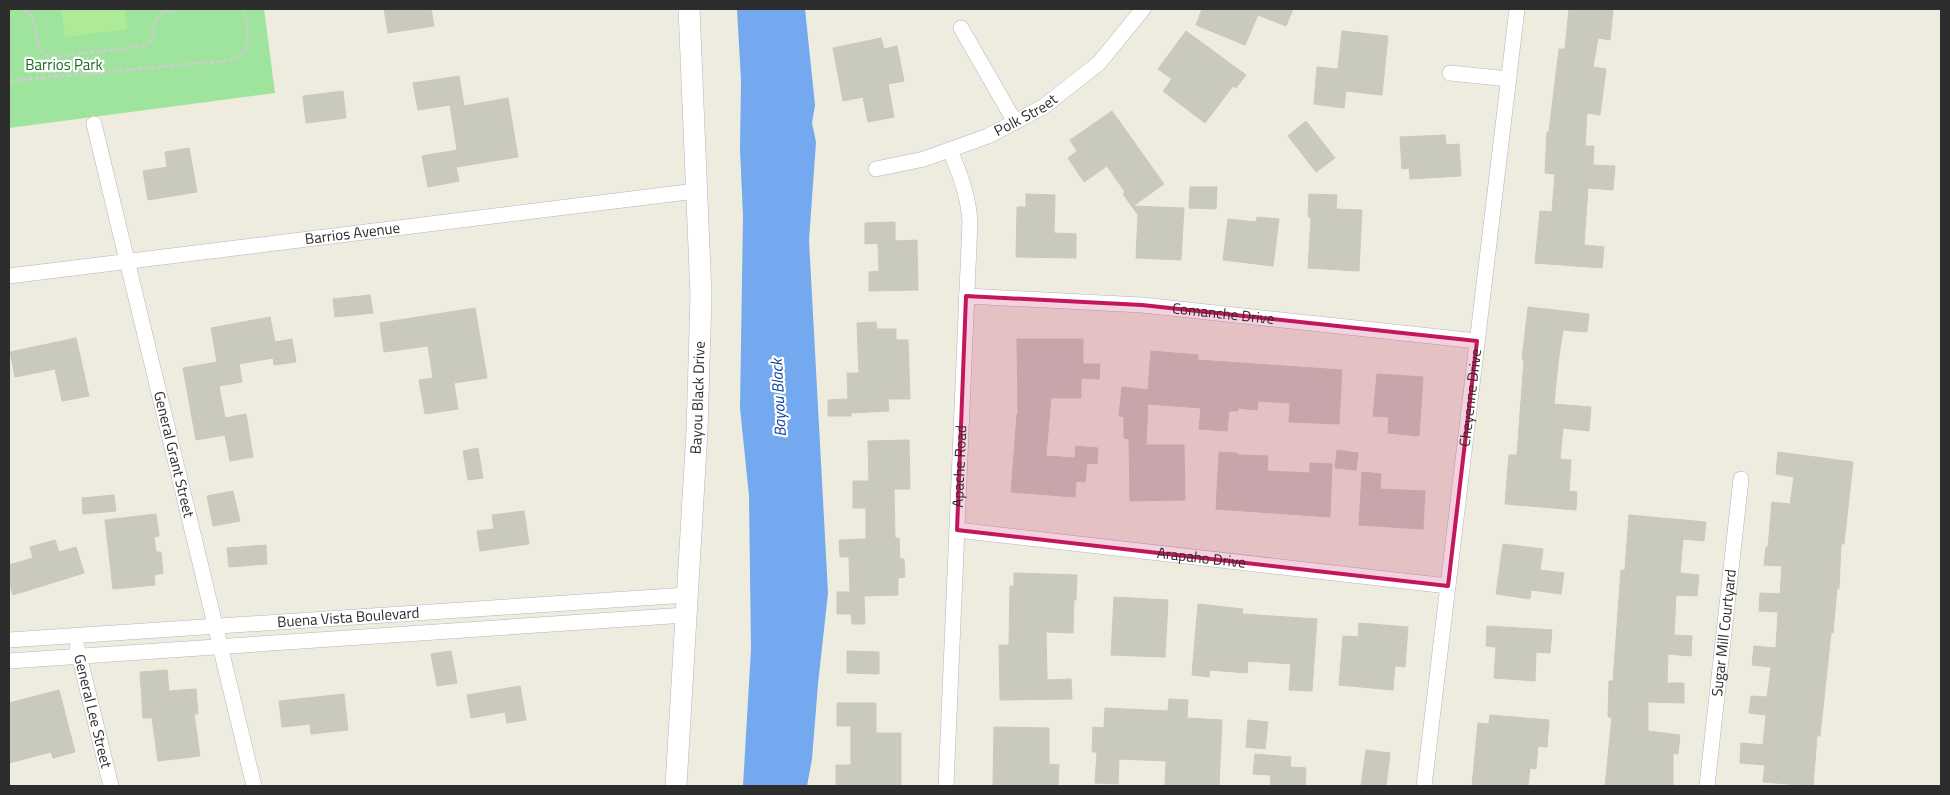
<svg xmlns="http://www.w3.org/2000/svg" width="1950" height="795" font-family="'Titillium Web',sans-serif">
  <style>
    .green { fill: #9fe49d }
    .pitch { fill: #aeeb99 }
    .water { fill: #74a8ef }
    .building { fill: #cac9be; stroke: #cac9b9 }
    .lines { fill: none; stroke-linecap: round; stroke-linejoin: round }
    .minor-casing { stroke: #b5b3c0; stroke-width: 16 }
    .secondary-casing { stroke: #b5b3c0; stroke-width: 22 }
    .path { stroke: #cdcdcd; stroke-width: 3; stroke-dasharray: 4 2.5; stroke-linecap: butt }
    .minor { stroke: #fff; stroke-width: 15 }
    .secondary { stroke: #fff; stroke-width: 21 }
    .marked { fill: #c2185b; fill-opacity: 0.2; stroke: #c2185b; stroke-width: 4; stroke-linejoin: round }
    .labels { text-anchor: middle; stroke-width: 4.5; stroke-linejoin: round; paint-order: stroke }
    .park-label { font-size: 15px; fill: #1b6b24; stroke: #fff }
    .street-label { font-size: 15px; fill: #2d2d2d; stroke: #fff }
    .water-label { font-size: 16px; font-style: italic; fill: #0e40a0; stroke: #fff }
  </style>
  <rect width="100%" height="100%" fill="#eeecdf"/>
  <polygon class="green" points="9,9 264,9 275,93 9,128"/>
  <polygon class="pitch" points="61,9 125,9 127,29 65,37"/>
  <polygon class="water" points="737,9 805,9 815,105 812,123 816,142 809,240 828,593 818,684 812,759 807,786 743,786 751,649 749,496 740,408 743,216 740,149 741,80"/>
  <g class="building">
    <polygon points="384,9 431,9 434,26 388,33"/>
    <polygon points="1202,9 1293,9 1286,26 1258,15 1245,45 1196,25"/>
    <polygon points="1569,9 1613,9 1610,40 1598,38 1593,67 1606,69 1600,115 1587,113 1585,146 1594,146 1593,165 1615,166 1613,190 1588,188 1584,245 1604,247 1602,268 1535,263 1540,211 1552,212 1555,174 1545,173 1547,132 1549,132 1559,49 1565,49"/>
    <polygon points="1186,31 1246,75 1236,88 1233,86 1205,123 1163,91 1172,79 1158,69"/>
    <polygon points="1342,31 1388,36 1382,95 1346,91 1344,108 1314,104 1317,67 1338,69"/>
    <polygon points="881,38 884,49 897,46 904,81 888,84 894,117 868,122 863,97 843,101 833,48"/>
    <polygon points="459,76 464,106 508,98 518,157 456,167 459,181 428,187 422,156 457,150 450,105 418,110 413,83"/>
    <polygon points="343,91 346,118 306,123 303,96"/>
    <polygon points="1112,111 1164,184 1133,206 1184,208 1181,260 1136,258 1138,215 1123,194 1125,192 1107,166 1084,182 1068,158 1077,151 1070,140"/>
    <polygon points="1306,121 1335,158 1316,172 1288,136"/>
    <polygon points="1445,135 1446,145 1459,144 1461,176 1410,179 1409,168 1402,169 1400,137"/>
    <polygon points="189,148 197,192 148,200 143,171 167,167 165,152"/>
    <polygon points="1190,187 1217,187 1216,209 1189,208"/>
    <polygon points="1026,194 1055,195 1054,233 1076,234 1076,258 1016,257 1017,207 1026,207"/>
    <polygon points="1309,194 1337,195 1336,209 1362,210 1359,271 1308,268 1311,217 1308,217"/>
    <polygon points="1257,217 1279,219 1273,266 1223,260 1228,219 1256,222"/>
    <polygon points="895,222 895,241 917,240 918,290 869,291 869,272 879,271 878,243 865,244 865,223"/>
    <polygon points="370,295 373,313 335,317 333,299"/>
    <polygon points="1528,307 1589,314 1587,332 1563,330 1558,363 1554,404 1591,407 1589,431 1563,428 1560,459 1571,460 1569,491 1577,492 1576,510 1505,504 1509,455 1517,455 1524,359 1522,359"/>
    <polygon points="475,308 487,378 454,383 458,409 425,414 419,380 433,378 428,346 384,352 380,323"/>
    <polygon points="270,317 275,342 292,339 296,362 274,365 273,358 239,364 242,382 219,386 225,418 246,414 253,457 230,461 225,435 196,440 183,368 217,362 211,328"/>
    <polygon points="876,322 877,329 896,329 896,340 908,340 910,399 888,399 889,411 851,413 851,416 828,416 828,400 848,399 847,373 859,373 857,323"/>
    <polygon points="76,338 89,396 62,401 55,369 15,377 10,352"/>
    <polygon points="1017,339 1083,339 1083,364 1100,364 1099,379 1081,378 1081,398 1051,398 1046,456 1075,458 1076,446 1098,448 1097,464 1087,463 1085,482 1076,481 1075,497 1011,492 1017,414 1018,414"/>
    <polygon points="1151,351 1198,355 1198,360 1342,370 1339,424 1289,422 1290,403 1258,401 1257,410 1238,408 1238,411 1229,411 1227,431 1199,429 1201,408 1148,404 1146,445 1184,445 1185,500 1130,501 1129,439 1124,438 1124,417 1119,416 1122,387 1148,390"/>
    <polygon points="1377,374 1423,377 1419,436 1388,433 1389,417 1373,416"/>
    <polygon points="909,440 910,489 894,489 895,538 899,538 900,559 904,559 905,577 898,578 898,595 864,596 865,624 852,624 851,614 837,614 837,592 850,592 849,557 840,557 839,540 866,539 866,508 853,508 853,481 869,481 868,441"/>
    <polygon points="478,448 483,478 468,480 463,451"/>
    <polygon points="1337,450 1358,453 1356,470 1335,468"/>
    <polygon points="1219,452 1237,453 1237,455 1268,456 1267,471 1310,473 1310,463 1332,464 1330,517 1216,509"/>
    <polygon points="1778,452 1853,462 1844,544 1841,544 1839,589 1837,588 1833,633 1831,633 1820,736 1817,736 1813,786 1763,782 1765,765 1740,763 1741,743 1763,745 1766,715 1749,713 1751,696 1767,697 1771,667 1752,665 1754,646 1776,648 1778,612 1759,611 1760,593 1780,594 1782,566 1764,565 1766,547 1768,547 1772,502 1790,504 1794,477 1776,474"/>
    <polygon points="1362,472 1381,474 1380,489 1425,491 1423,529 1359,525"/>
    <polygon points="233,491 240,521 213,526 207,496"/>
    <polygon points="114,495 116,511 83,514 82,498"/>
    <polygon points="524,511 529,544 480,551 477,531 494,529 492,515"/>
    <polygon points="156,514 159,536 154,537 156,552 161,552 163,573 154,575 155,585 113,589 105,520"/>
    <polygon points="1629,515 1706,522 1704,541 1683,539 1680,573 1699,575 1697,596 1676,595 1674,635 1692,636 1691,656 1668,654 1667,683 1684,683 1684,703 1648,702 1648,731 1680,735 1678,754 1673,753 1673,786 1605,786 1612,717 1608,717 1609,681 1613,681 1621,570 1625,570"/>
    <polygon points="55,540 59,552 76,547 84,573 13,595 9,582 9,565 33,558 30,547"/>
    <polygon points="1503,544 1543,549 1540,570 1564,573 1561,594 1531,590 1530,599 1496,594"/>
    <polygon points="266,545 267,564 229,567 227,548"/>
    <polygon points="1014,573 1077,575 1076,600 1074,600 1073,633 1046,632 1047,680 1071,679 1072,699 1000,700 999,645 1009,645 1010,586 1014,586"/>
    <polygon points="1114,597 1168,600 1165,657 1111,655"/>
    <polygon points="1198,604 1243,609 1242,614 1317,619 1312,691 1289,690 1291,664 1248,661 1247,673 1210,670 1209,677 1192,675"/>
    <polygon points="1359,623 1408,627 1405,667 1395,666 1393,690 1339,685 1343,636 1358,637"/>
    <polygon points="1487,626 1552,630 1550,653 1536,652 1535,681 1494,678 1496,647 1486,646"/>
    <polygon points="451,651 457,683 437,686 431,654"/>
    <polygon points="847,651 879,652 879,674 847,673"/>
    <polygon points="167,670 169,691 196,689 198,714 194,714 200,756 158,761 152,718 143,718 140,672"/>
    <polygon points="520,686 526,720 507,723 505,712 471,718 467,695"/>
    <polygon points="59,690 75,752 53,758 51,752 9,763 9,703"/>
    <polygon points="344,694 348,730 311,734 310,724 282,727 279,701"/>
    <polygon points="1169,699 1188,700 1187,718 1222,720 1219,786 1165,786 1166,761 1119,759 1118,784 1095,783 1097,752 1092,752 1093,727 1104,728 1105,708 1168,711"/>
    <polygon points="837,703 876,703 876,733 901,733 901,785 836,785 836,765 851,765 851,726 837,726"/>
    <polygon points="1490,715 1549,720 1547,747 1538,746 1536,769 1530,768 1528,786 1472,786 1478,723 1489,724"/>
    <polygon points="1248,720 1268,722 1265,749 1246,747"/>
    <polygon points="994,727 1049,728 1049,764 1059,765 1058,786 993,785"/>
    <polygon points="1366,750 1390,753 1386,786 1361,786"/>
    <polygon points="1255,754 1291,757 1290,767 1306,768 1305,786 1270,786 1271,775 1253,774"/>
  </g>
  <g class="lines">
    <g class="minor-casing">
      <g id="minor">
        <polyline points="961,28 1015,122"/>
        <polyline points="1450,73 1509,79"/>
        <path id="s1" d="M94 124 254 786"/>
        <path id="s2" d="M876 169 924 159 988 136 1043 107 1099 63 1143 9"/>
        <path id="s3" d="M9 276 696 191"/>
        <path id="s4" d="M966 296 1142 305 1477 341"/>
        <path id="s5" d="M957 530 1448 586"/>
        <path id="s6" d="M9 640 687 595"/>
        <path id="s7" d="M77 647 111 786"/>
        <polyline points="9,661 686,615"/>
        <path id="s8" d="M946 786 970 221C968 195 960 174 950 150"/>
        <path id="s9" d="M1424 786 1517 9"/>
        <path id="s10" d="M1707 786 1741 479"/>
      </g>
    </g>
    <g class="secondary-casing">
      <g id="secondary">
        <path id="s11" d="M676 786 697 431 701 295 689 9"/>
      </g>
    </g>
    <g class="path">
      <path d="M24 9C45 25 28 55 54 57L142 46C158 39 152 35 155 22 157 18 160 15 163 12L179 9"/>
      <path d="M9 81 234 60C254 51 247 27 244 9"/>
    </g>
    <use href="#minor" class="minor"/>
    <use href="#secondary" class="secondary"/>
  </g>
  <path class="marked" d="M966 296 1142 305 1477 341 1448 586 957 530Z"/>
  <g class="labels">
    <g class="park-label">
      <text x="64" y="70">Barrios Park</text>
    </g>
    <g class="street-label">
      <text dy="5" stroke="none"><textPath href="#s2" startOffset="160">Polk Street</textPath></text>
      <text dy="5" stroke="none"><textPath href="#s3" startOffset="346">Barrios Avenue</textPath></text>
      <text dy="5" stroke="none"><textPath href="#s4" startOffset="258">Comanche Drive</textPath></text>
      <text dy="5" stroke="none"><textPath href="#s11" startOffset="389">Bayou Black Drive</textPath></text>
      <text dy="5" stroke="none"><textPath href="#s9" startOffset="391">Cheyenne Drive</textPath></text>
      <text dy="5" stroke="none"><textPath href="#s1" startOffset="340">General Grant Street</textPath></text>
      <text dy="5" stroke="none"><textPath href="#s8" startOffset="320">Apache Road</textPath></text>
      <text dy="5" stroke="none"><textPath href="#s5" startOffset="246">Arapaho Drive</textPath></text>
      <text dy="5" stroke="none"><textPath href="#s6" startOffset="340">Buena Vista Boulevard</textPath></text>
      <text dy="5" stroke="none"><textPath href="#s10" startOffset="154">Sugar Mill Courtyard</textPath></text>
      <text dy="5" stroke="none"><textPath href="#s7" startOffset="66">General Lee Street</textPath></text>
    </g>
    <g class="water-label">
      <text transform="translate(778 398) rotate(-93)" y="6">Bayou Black</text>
    </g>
  </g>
  <rect width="1950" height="795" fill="none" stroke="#2d2d2d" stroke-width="20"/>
</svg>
